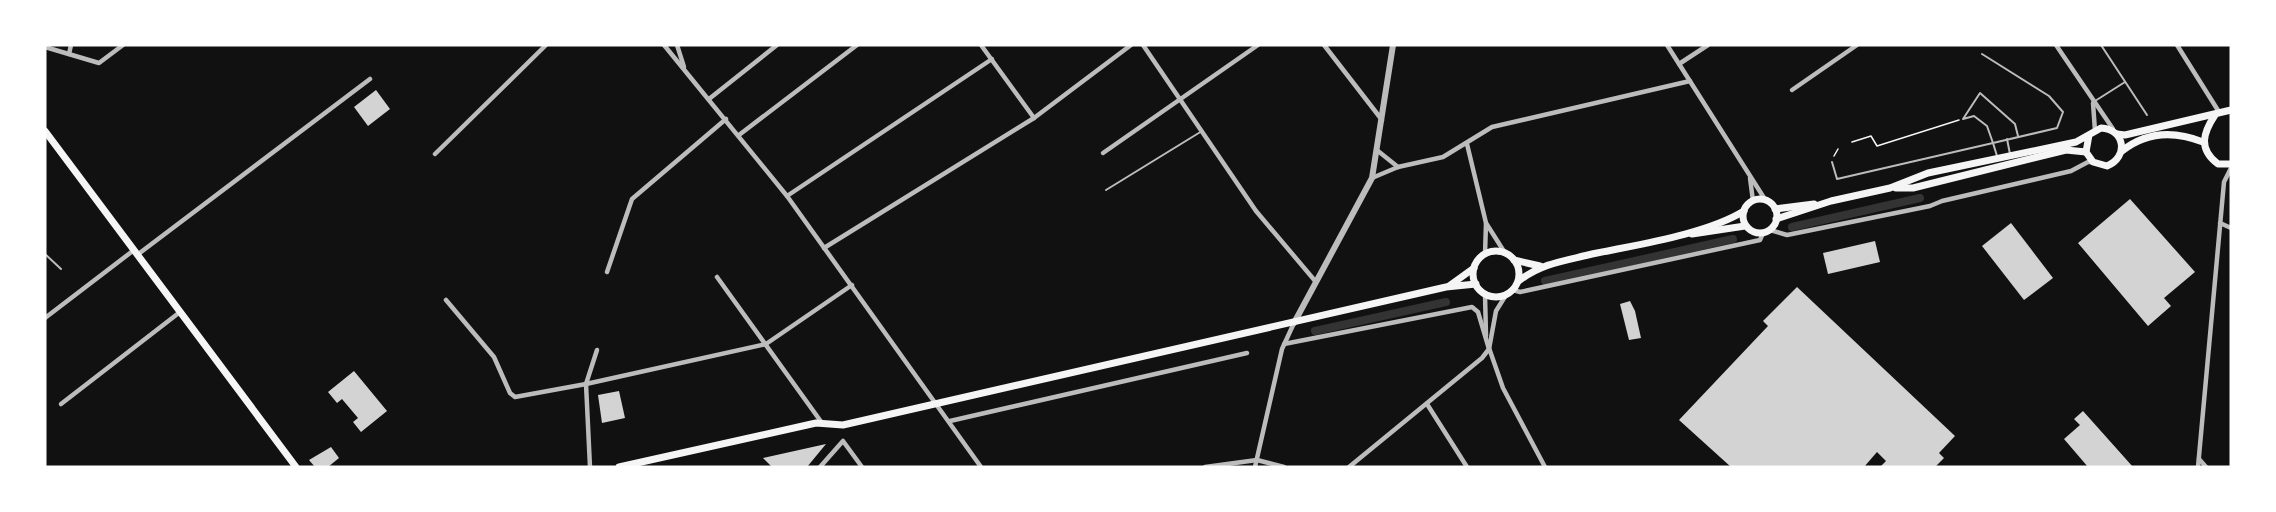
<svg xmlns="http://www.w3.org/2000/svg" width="2276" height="512" font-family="'Alegreya Sans',sans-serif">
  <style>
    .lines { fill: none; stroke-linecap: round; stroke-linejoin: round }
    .canal { stroke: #333; stroke-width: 8 }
    .building { fill: #d3d3d3 }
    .path { stroke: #f5f5f5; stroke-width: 1.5 }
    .service { stroke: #bcbcbc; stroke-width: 2 }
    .minor { stroke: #bcbcbc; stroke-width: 4.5 }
    .tertiary { stroke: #bcbcbc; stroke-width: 6 }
    .secondary { stroke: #f5f5f5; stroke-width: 7 }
  </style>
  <rect width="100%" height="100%" fill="#111"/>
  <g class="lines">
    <g class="canal">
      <polyline points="1792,227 1920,198"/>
      <polyline points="1545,281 1733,239"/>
      <polyline points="1315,331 1446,302"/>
    </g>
  </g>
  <g class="building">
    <polygon points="376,90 390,109 368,126 354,107"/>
    <polygon points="2130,199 2195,272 2164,298 2171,306 2148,326 2078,243"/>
    <polygon points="2011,223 2053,278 2024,300 1982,246"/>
    <polygon points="1875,241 1880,262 1828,274 1823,253"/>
    <polygon points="1797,287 1955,436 1939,453 1944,458 1935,467 1880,467 1886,461 1877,452 1864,467 1731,467 1679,420 1768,326 1763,321"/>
    <polygon points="1630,301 1635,311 1641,338 1629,340 1620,304"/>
    <polygon points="354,371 387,411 361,432 353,422 358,418 342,399 337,403 328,392"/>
    <polygon points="619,391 625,418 602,423 598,395"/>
    <polygon points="2083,411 2133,467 2088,467 2064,439 2080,425 2074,419"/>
    <polygon points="826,444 807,467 772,467 763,458"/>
    <polygon points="331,447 339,458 328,467 315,467 309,460"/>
  </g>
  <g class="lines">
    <g class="path">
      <polyline points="1852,142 1871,136 1877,146 1959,120"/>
      <polyline points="1834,156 1838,149"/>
    </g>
    <g class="service">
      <polyline points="2101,45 2147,115"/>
      <polyline points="1982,54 2049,96 2063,112 2057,128 1993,143 1997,156"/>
      <polyline points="2095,101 2125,82"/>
      <polyline points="2007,139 2010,154"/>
      <polyline points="1832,162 1837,179 1993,143 1987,126 1974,116 1963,119 1980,93 2015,124 2018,136"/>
      <polyline points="1106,190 1202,131"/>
      <polyline points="45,254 61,269"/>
    </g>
    <g class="minor">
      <polyline points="664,45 787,196 981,467"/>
      <polyline points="677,45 684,67"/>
      <polyline points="981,45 1034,118"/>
      <polyline points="1143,45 1256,211 1316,282"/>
      <polyline points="1324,45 1382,120"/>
      <polyline points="1667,45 1766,201"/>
      <polyline points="2056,45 2113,129"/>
      <polyline points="2177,45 2219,112"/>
      <polyline points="45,47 99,63 123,45"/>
      <polyline points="69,54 71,45"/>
      <polyline points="1679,64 1708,45"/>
      <polyline points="1792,90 1857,45"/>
      <polyline points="709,99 777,45"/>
      <polyline points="2093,103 2095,131"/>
      <polyline points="739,135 857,45"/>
      <polyline points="1467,144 1486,223 1505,253"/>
      <polyline points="1378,151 1398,167"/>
      <polyline points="1103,153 1258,45"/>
      <polyline points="435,154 546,45"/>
      <polyline points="1372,178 1398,167 1443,157 1492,127 1690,81"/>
      <polyline points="1750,178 1753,201"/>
      <polyline points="787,196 992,59"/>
      <polyline points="2220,223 2231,228"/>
      <polyline points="1770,230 1787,235 1930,206 1942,201 2071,171 2088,162 2093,162"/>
      <polyline points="824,248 1034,118 1131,45"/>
      <polyline points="1485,254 1486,223"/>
      <polyline points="137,255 370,79"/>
      <polyline points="607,272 632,199 726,119"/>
      <polyline points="717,277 822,423"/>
      <polyline points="1513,290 1520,292 1760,240 1763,233"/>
      <polyline points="1485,294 1486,336"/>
      <polyline points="446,300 494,357 510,393 515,397 586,384 590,467"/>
      <polyline points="45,318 134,250"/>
      <polyline points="1284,344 1472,307 1478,312 1489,349"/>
      <polyline points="1489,348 1503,388 1545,467"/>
      <polyline points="586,384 766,344 852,285"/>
      <polyline points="586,384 597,350"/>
      <polyline points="61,404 180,312"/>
      <polyline points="1427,404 1467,467"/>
      <polyline points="950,421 1247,353"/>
      <polyline points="2199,459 2206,467"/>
      <polyline points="820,467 843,441 862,467"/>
      <polyline points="1205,467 1257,460 1284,467"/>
      <polyline points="1255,467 1282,349 1294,323"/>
      <polyline points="1349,467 1482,358 1489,349 1496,311 1506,295"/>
      <polyline points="2198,467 2224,182 2231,168"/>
    </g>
    <polyline class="tertiary" points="1294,323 1372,178 1393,45"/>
    <g class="secondary">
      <path d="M2215 115C2203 133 2198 149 2218 164H2231"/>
      <polyline points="45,131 296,467"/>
      <polyline points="2117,134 2125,135 2231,110"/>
      <path d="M2122 151C2147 131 2175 131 2203 142"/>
      <polyline points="1896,188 1913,188 2066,150 2086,152"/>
      <circle cx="1760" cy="216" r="17"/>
      <polyline points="1775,209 1814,204"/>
      <path d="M1776 219 1831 201 1890 188 1928 173 2076 142 2101 128C2125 129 2129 157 2107 166L2093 162 2086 152 2089 135"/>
      <polyline points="1692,234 1745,226"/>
      <circle cx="1496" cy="274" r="23"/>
      <polyline points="1514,260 1540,266"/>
      <path d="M1520 280C1541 264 1563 261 1588 255 1634 245 1705 235 1744 211"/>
      <polyline points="1449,286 1474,268"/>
      <polyline points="619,467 816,423 843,425 1446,287 1476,284"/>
    </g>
  </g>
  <rect width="2276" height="512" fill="none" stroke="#ffffff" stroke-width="93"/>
</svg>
